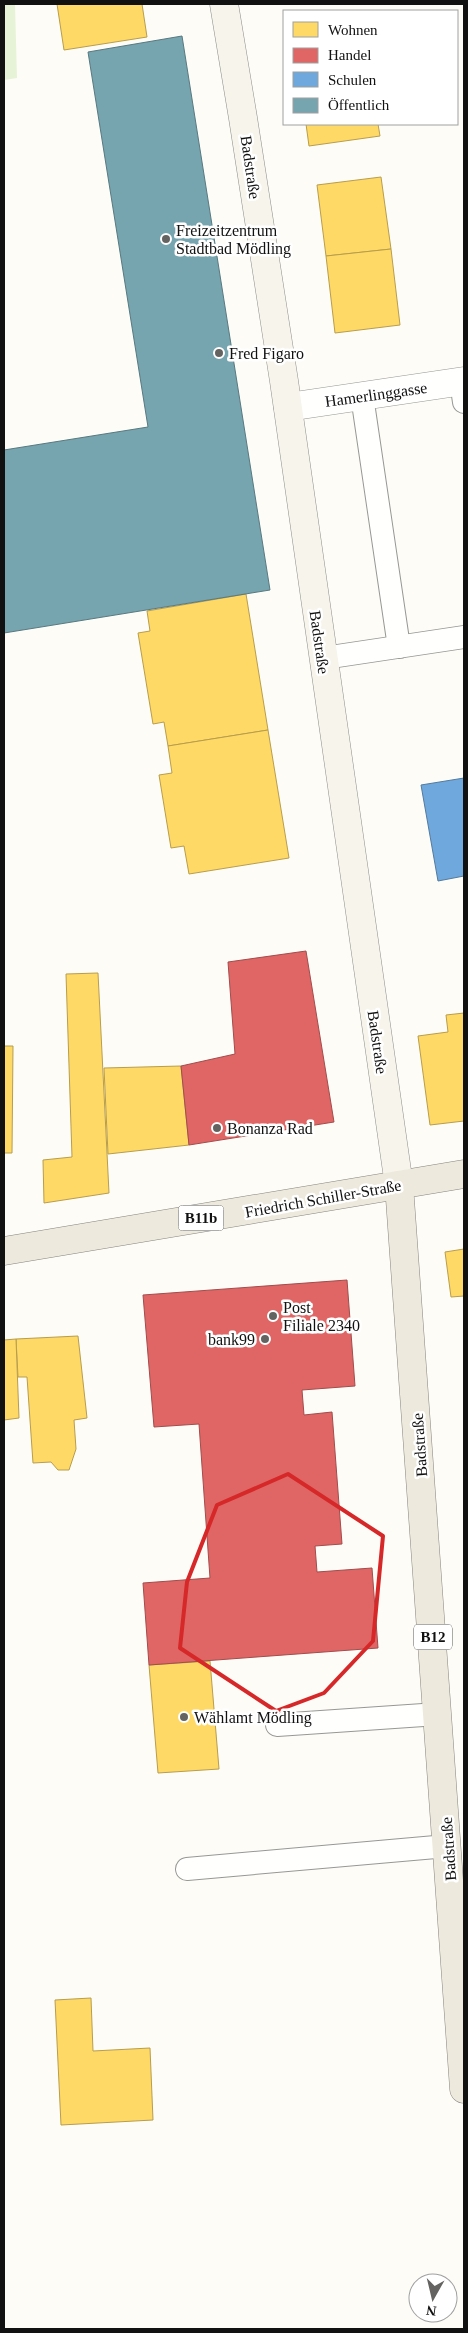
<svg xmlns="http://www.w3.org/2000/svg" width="468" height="2333" font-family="'Times New Roman',serif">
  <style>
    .green { fill: #e7f3d7 }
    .homes { fill: #ffd966; stroke: #b89d4c }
    .shops { fill: #e06666; stroke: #a24c4c }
    .schools { fill: #6fa8dc; stroke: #537b9f }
    .public { fill: #76a5af; stroke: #587980 }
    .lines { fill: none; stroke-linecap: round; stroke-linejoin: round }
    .lane-casing { stroke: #979795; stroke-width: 24 }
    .street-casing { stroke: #979795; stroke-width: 29 }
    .secondary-casing { stroke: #8e8d8b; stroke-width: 29 }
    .primary-casing { stroke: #858482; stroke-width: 29 }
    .lane { stroke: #fffffe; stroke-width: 22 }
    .street { stroke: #fffffe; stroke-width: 28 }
    .secondary { stroke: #f6f4eb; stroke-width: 28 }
    .primary { stroke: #ede9dc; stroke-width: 28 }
    .marked { fill: none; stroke: #d62828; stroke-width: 4; stroke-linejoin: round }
    .poi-dot { fill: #646362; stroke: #fff; stroke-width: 2 }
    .labels { text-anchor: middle; stroke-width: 5; stroke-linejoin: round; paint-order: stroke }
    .shield { fill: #fff; stroke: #585858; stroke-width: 1 }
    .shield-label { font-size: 15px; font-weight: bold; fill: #111 }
    .street-label { font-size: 16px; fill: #111; stroke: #fff }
    .poi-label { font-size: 16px; fill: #111; stroke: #fff; text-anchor: start }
  </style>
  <rect width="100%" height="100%" fill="#fdfcf7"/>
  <polygon class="green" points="4,4 15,4 17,78 4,80"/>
  <g class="homes">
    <polygon points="57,4 142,4 147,37 64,50"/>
    <polygon points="306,124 378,124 380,136 309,146"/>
    <polygon points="381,177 391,249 326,256 317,185"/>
    <polygon points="391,249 400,325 335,333 326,256"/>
    <polygon points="246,594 268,730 168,746 164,722 153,724 138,633 150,631 147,611"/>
    <polygon points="268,730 289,858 189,874 184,846 171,848 159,775 172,773 168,746"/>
    <polygon points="98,973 109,1193 44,1203 43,1160 72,1157 66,974"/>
    <polygon points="464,1013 464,1121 430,1125 418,1036 448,1032 446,1015"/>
    <polygon points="4,1046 13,1046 12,1153 4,1153"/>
    <polygon points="181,1066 189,1145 108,1154 104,1068"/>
    <polygon points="464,1249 464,1296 451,1297 445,1252"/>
    <polygon points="78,1336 87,1418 74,1420 76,1449 69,1470 58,1470 51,1462 33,1463 27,1377 18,1377 16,1339"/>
    <polygon points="16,1339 19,1418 4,1420 4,1340"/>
    <polygon points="210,1661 219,1769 158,1773 149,1665"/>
    <polygon points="91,1998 93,2051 150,2048 153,2120 61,2125 55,2000"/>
  </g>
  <g class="shops">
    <polygon points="306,951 334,1122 189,1145 181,1066 235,1054 228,962"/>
    <polygon points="347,1280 355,1386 302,1390 304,1415 332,1412 342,1544 315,1546 317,1572 372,1568 378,1648 149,1665 143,1583 210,1578 199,1424 154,1427 143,1295"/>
  </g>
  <polygon class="schools" points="464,778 464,876 438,881 421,785"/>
  <polygon class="public" points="182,36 270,590 4,633 4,450 148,427 88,52"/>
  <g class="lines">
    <g class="lane-casing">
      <g id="lane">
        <polyline points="461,381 464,402"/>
        <polyline points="362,396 399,647"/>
        <polyline points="324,658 464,637"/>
        <polyline points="277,1725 438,1714"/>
        <polyline points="187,1869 447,1846"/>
      </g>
    </g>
    <g class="street-casing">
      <polyline id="street" points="288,407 464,381"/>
    </g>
    <g class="secondary-casing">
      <polyline id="secondary" points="224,4 243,118 284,381 399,1185"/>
    </g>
    <g class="primary-casing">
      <g id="primary">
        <polyline points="399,1185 464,2089"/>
        <polyline points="4,1251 464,1174"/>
      </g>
    </g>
    <use href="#lane" class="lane"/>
    <use href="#street" class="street"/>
    <use href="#secondary" class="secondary"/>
    <use href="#primary" class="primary"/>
  </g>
  <path class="marked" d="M288 1474 383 1536 373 1641 324 1693 276 1711 180 1648 187 1582 217 1505Z"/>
  <g class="poi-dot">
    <circle cx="166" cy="239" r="5"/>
    <circle cx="219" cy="353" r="5"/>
    <circle cx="217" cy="1128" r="5"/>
    <circle cx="273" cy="1316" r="5"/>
    <circle cx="265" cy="1339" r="5"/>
    <circle cx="184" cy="1717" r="5"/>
  </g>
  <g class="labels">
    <g class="shield">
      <rect x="178.5" y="1205.5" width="45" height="25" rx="4"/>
      <rect x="414" y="1624.5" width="38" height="25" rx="4"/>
    </g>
    <g class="shield-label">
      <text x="201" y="1223">B11b</text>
      <text x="433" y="1642">B12</text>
    </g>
    <g class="street-label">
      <text transform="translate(251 167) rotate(82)" y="6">Badstraße</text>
      <text transform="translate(376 394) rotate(-8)" y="6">Hamerlinggasse</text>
      <text transform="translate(320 642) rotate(82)" y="6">Badstraße</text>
      <text transform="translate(378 1042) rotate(82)" y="6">Badstraße</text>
      <text transform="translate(323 1198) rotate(-10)" y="6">Friedrich Schiller-Straße</text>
      <text transform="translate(419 1445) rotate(-94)" y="6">Badstraße</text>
      <text transform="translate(448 1849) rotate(-94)" y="6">Badstraße</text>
    </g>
    <g class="poi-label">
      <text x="176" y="236">Freizeitzentrum<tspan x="176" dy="18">Stadtbad Mödling</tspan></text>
      <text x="229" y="359">Fred Figaro</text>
      <text x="227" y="1134">Bonanza Rad</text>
      <text x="283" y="1313">Post<tspan x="283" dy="18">Filiale 2340</tspan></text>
      <text x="255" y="1345" text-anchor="end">bank99</text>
      <text x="194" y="1723">Wählamt Mödling</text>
    </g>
  </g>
  <rect width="468" height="2333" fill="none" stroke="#111111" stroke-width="10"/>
  <rect x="283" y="10" width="175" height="115" fill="#ffffff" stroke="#a0a0a0"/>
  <rect x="293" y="22" width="25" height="15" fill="#ffd966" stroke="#a0a0a0"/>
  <text x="328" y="35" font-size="15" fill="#111111">Wohnen</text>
  <rect x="293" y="48" width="25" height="15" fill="#e06666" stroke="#a0a0a0"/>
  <text x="328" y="60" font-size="15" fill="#111111">Handel</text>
  <rect x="293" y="72" width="25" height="15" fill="#6fa8dc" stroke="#a0a0a0"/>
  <text x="328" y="85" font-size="15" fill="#111111">Schulen</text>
  <rect x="293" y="98" width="25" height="15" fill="#76a5af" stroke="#a0a0a0"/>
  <text x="328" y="110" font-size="15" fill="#111111">Öffentlich</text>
  <g transform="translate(433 2298) rotate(188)"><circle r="24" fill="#ffffff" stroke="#a0a0a0"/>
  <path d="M0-4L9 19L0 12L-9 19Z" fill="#646362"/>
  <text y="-8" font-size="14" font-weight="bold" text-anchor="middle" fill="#111111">N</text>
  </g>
</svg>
